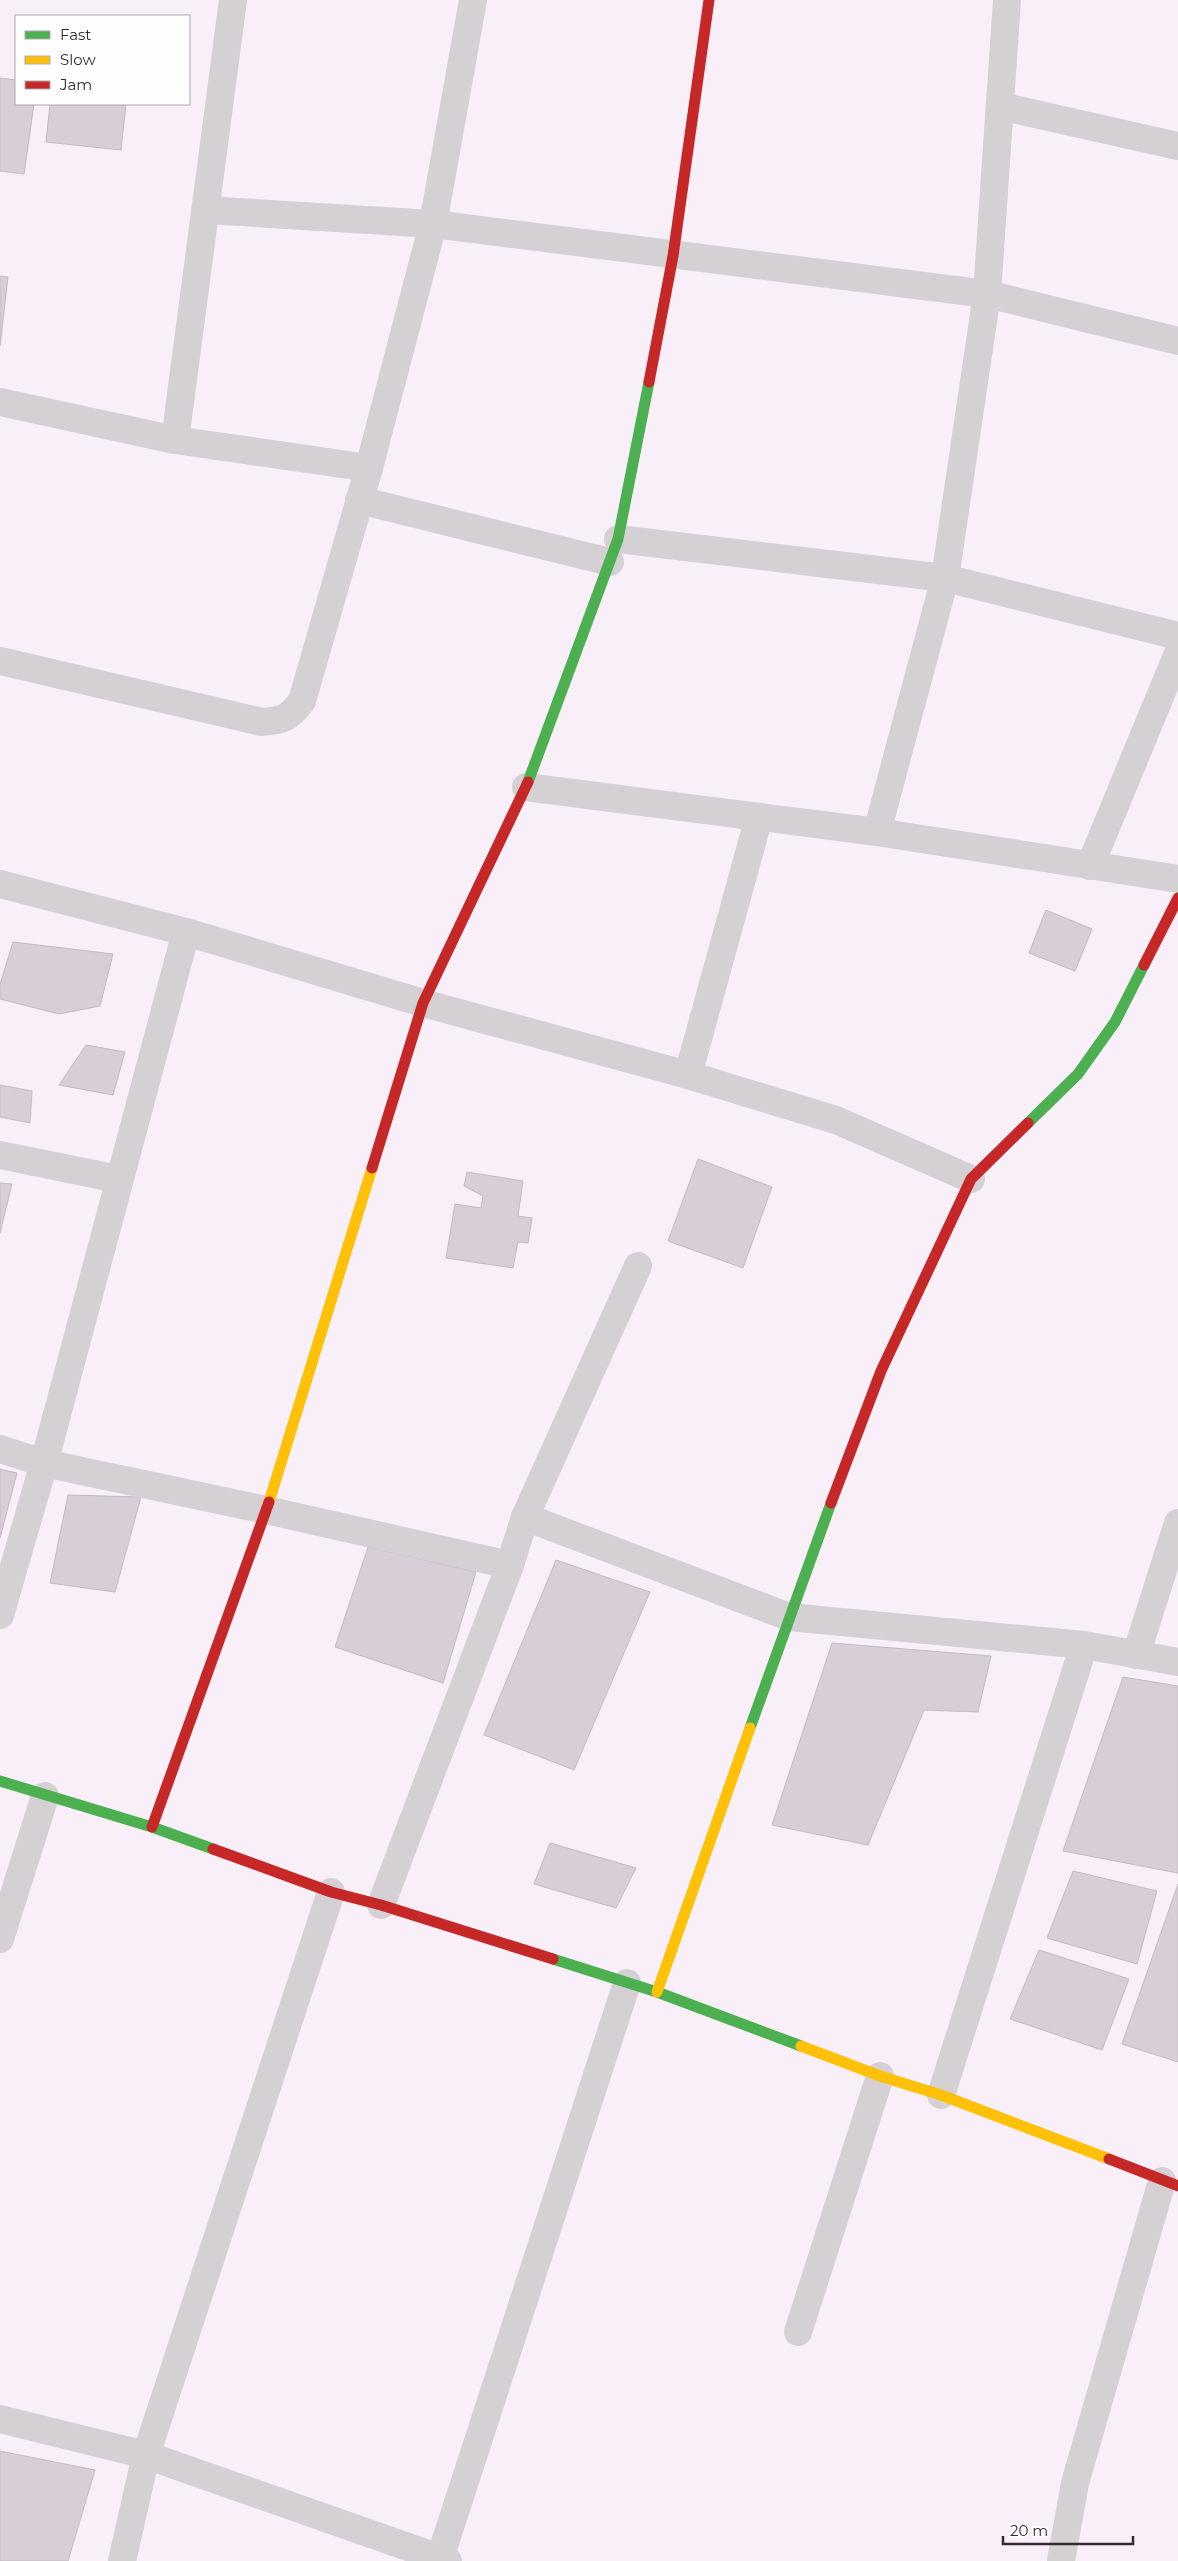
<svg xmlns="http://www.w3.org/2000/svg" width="1178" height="2561" font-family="Montserrat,sans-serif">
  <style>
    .building { fill: #d8ced8; stroke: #c3bac4 }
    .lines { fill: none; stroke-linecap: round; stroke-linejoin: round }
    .street { stroke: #d4d0d4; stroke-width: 28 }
    .fast { stroke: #4caf50; stroke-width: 11 }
    .slow { stroke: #ffc107; stroke-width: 11 }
    .jam { stroke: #c62828; stroke-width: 11 }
  </style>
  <rect width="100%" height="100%" fill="#f8eff8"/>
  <g class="building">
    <polygon points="0,78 16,80 16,104 34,104 24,174 0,171"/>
    <polygon points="50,104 126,104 121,150 46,142"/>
    <polygon points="0,276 8,277 0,346"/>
    <polygon points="1046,910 1092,929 1075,971 1029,953"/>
    <polygon points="13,942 113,954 100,1006 59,1014 0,999 0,984"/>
    <polygon points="86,1045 125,1052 113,1095 59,1085"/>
    <polygon points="0,1085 32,1091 30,1123 0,1117"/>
    <polygon points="698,1159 772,1187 743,1268 668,1241"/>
    <polygon points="467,1172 523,1181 518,1216 532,1218 528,1243 518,1242 513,1268 446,1258 455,1204 481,1208 483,1196 464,1186"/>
    <polygon points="0,1183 12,1184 0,1233"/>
    <polygon points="0,1469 17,1473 0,1538"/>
    <polygon points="68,1495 141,1497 115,1592 50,1583"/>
    <polygon points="368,1547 476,1572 443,1683 335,1647"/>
    <polygon points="556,1560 650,1592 574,1770 484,1735"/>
    <polygon points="832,1643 991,1656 978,1712 924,1710 868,1845 772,1825"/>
    <polygon points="1123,1677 1178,1686 1178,1873 1063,1851"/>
    <polygon points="550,1843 636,1868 616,1908 534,1884"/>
    <polygon points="1073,1871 1157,1891 1137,1964 1047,1938"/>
    <polygon points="1178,1884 1178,2062 1122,2044"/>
    <polygon points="1039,1950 1129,1979 1102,2050 1010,2019"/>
    <polygon points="0,2451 95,2470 68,2561 0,2561"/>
  </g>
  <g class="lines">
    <g class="street">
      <polyline points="1000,106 1178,146"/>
      <polyline points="207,210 433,224 987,294 1178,341"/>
      <polyline points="0,402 175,440 369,468"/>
      <polyline points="175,440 233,0"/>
      <polyline points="359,500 610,562"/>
      <polyline points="618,539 945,578 1178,636"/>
      <path d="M0 661 262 722C284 720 289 718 302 701L369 468 433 224 473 0"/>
      <polyline points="526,787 877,832 1178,879"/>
      <polyline points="877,832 945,578 987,294 1007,0"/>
      <polyline points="1090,866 1178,653"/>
      <polyline points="0,884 186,932 423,1003 688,1075 836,1120 971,1179"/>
      <polyline points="688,1075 759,817"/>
      <polyline points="0,1155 118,1179"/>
      <polyline points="0,1449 44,1463 266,1510 510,1565"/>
      <polyline points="525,1517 789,1617 1084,1645 1178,1662"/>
      <polyline points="0,1615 44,1463 186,932"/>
      <polyline points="1136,1655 1178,1523"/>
      <polyline points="381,1905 510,1565 525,1517 638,1266"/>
      <polyline points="0,1939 45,1796"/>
      <polyline points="941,2095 1084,1645"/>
      <polyline points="798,2332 880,2076"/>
      <polyline points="0,2419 146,2455 448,2561"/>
      <polyline points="122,2561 146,2455 331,1892"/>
      <polyline points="439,2561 627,1983"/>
      <polyline points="1061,2561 1075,2483 1162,2181"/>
    </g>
    <g class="fast">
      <polyline points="528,782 618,539 649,382"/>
      <polyline points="1028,1123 1078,1074 1115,1022 1144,965"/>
      <polyline points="750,1728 831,1503"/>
      <polyline points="0,1781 152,1827 213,1849"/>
      <polyline points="553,1959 657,1992 801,2046"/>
    </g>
    <g class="slow">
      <polyline points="269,1502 372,1168"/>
      <polyline points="657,1992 750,1728"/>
      <polyline points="801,2046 880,2076 941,2095 1109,2159"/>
    </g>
    <g class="jam">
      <polyline points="649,382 673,256 709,0"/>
      <polyline points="1144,965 1178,898"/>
      <polyline points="372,1168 423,1003 528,782"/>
      <polyline points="831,1503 881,1371 971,1179 1028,1123"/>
      <polyline points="152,1827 269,1502"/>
      <polyline points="213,1849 331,1892 381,1905 553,1959"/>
      <polyline points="1109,2159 1178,2186"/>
    </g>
  </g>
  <rect x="15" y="15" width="175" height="90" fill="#fefefe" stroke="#ada9ad"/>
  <rect x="25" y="31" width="25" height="8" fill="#4caf50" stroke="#ada9ad"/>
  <text x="60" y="40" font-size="15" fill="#342934">Fast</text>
  <rect x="25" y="56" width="25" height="8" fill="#ffc107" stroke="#ada9ad"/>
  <text x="60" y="65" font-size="15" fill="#342934">Slow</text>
  <rect x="25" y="81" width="25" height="8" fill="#c62828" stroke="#ada9ad"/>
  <text x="60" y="90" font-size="15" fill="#342934">Jam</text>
  <path d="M1003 2536v8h130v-8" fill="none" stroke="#342934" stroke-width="2.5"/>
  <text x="1010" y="2536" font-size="15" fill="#342934" stroke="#fefefe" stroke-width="4" paint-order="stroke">20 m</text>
</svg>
